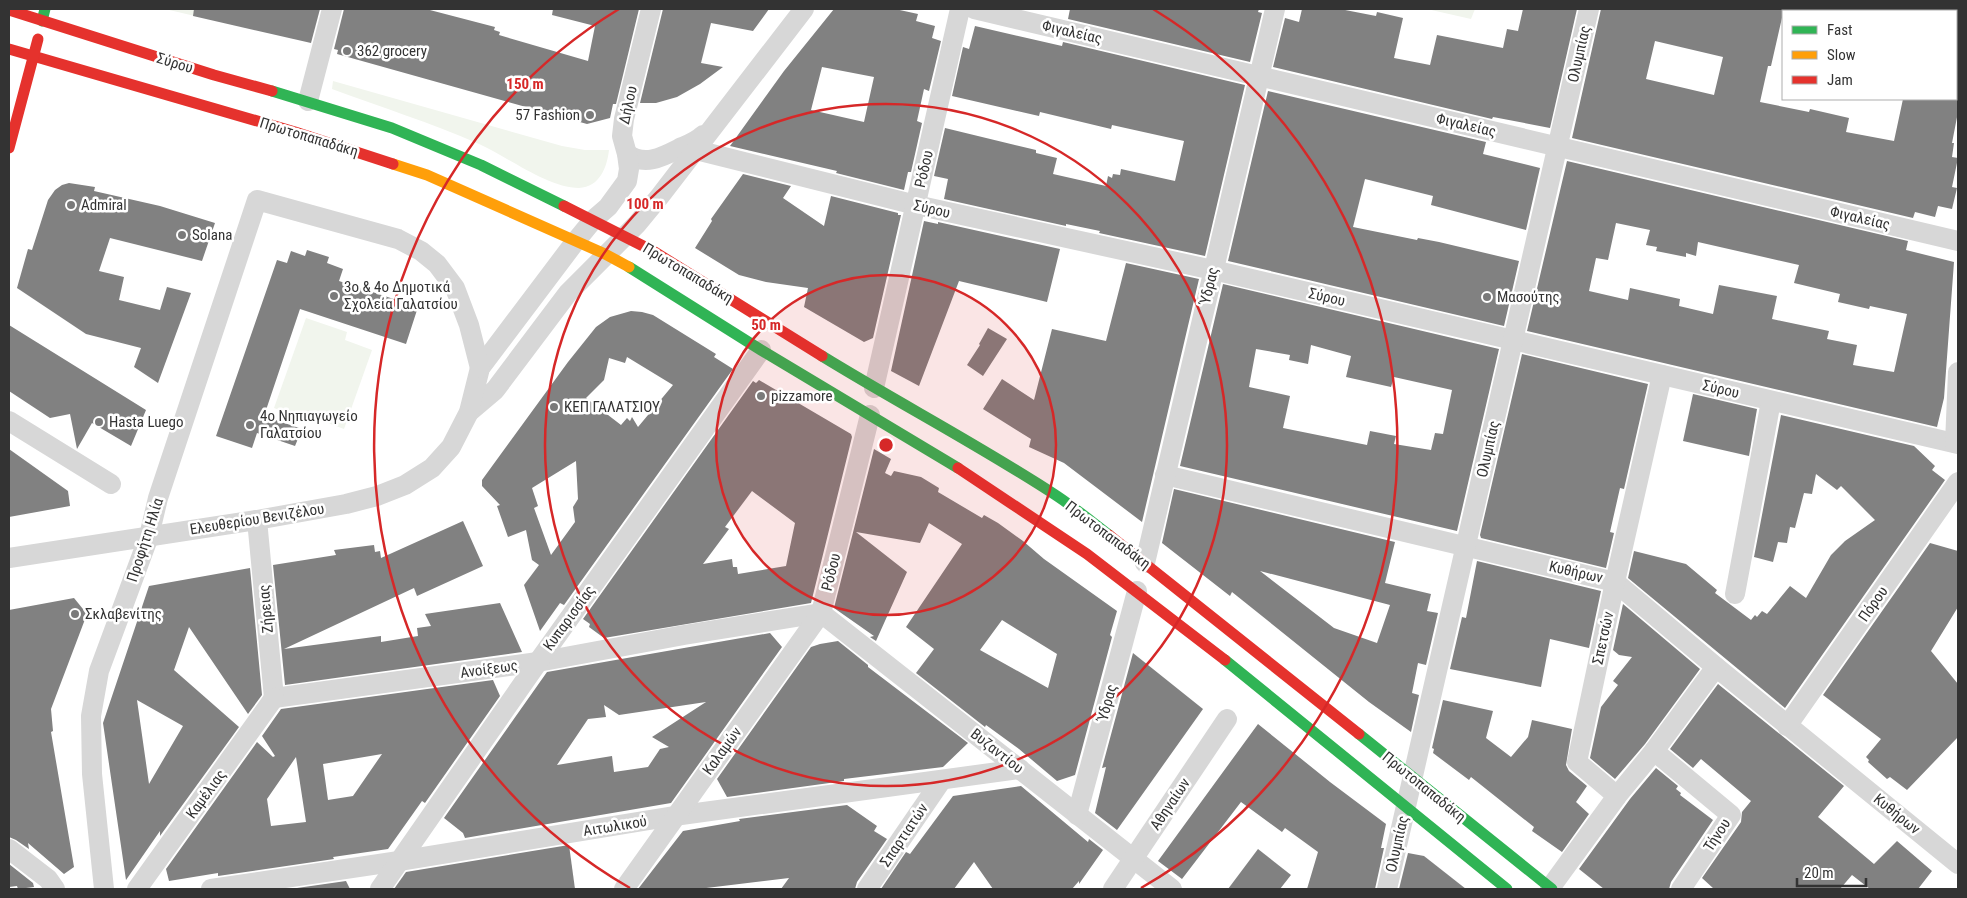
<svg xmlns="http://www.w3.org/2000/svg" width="1967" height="898" font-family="'Roboto Condensed',sans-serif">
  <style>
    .green { fill: #f1f5ed }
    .building { fill: #818181; fill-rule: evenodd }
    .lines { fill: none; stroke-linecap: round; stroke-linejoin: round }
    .street { stroke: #d7d7d7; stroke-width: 20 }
    .fast { stroke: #30b455; stroke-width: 11 }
    .slow { stroke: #ff9f0a; stroke-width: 11 }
    .jam { stroke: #e5322d; stroke-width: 11 }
    .ring { fill: none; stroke: #d62828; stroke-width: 2.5 }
    .poi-dot { fill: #7a7a7a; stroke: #fff; stroke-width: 2 }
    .labels { text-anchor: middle; stroke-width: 5; stroke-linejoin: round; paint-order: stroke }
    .street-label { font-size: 15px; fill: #333; stroke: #fff }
    .poi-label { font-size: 15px; fill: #333; stroke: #fff; text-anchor: start }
    .centre { fill: #d62828; stroke: #fff; stroke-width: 2.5 }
    .ring-label { font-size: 15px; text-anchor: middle; font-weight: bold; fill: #d62828; stroke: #fff; stroke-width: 5; stroke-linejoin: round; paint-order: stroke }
  </style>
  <rect width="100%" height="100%" fill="#fff"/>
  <g class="green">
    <polygon points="165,9 201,9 199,17"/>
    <polygon points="1427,9 1475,9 1471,19"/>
    <path d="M333 81 562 146 585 150H609C607 167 600 187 579 188 548 188 508 157 479 144 431 123 381 107 332 89Z"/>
    <polygon points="306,318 347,332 345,340 372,350 344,429 317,419 315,423 274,408"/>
  </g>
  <g class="building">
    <polygon points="194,9 320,9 311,43 193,16"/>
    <polygon points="344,9 426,9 495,27 494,30 500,32 499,35 588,61 595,26 552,15 553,9 639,9 616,104 613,104 610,118 587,124 337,54 338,50 334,49"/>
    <polygon points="663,9 769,9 753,31 711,23 701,63 723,67 700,84 677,97 656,103 640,103"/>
    <path d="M834 9H895L918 14 916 21 935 26 932 38 941 41 929 91 924 89 917 121 922 123 911 172H908L904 190 836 173 837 171 730 146 784 71ZM822 67 874 77 864 122 811 110Z"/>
    <polygon points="1070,9 1259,9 1258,12 1262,13 1250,62 1068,19"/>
    <polygon points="1302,9 1340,9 1376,16 1377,12 1403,18 1394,58 1430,65 1437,35 1503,48 1507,29 1518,31 1523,9 1577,9 1550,128 1493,117 1492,119 1273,67 1285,18 1299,22"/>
    <path d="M1601 9H1784L1771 66H1768L1760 102 1809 112 1810 109 1849 118 1846 132 1894 141 1903 99H1958V112L1952 143H1954L1952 157 1958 158 1952 187 1957 188 1952 209 1938 206 1935 217 1915 212 1913 218 1572 138ZM1655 41 1723 57 1714 95 1646 79Z"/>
    <polygon points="975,26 1062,46 1063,42 1245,85 1205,256 1099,233 1100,231 1066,224 1066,226 944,199 948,179 934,176 945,128 1036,150 1036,153 1057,158 1053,174 1106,186 1108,176 1112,178 1113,174 1120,175 1121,169 1175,181 1184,141 1112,125 1111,129 1040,112 1039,116 952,96 963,47 969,49"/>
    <polygon points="1268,91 1486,142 1483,154 1540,168 1526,230 1431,205 1433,196 1365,179 1353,227 1417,240 1418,238 1439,242 1519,261 1504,326 1228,261"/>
    <path d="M1567 161 1908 241 1906 250 1954 262 1944 398 1937 427 1527 331ZM1616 223 1650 230 1646 245 1657 247 1656 251 1686 257V253L1696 256 1698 242 1799 265 1794 283 1840 294 1838 302 1869 309 1870 306 1907 314 1894 372 1853 365 1857 345 1827 339 1829 331 1772 319 1777 296 1719 285 1713 314 1679 306 1680 299 1630 288 1628 300 1589 291 1596 258 1608 260Z"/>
    <polygon points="743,174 791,186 783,198 824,226 831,196 898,213 898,215 901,215 873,338 864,342 804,307 808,288 766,282 739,275 695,248 712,221 711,219"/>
    <polygon points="69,183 95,187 94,191 160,206 215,223 202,261 110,238 99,271 124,277 119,300 160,310 167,287 191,293 158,383 134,367 141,348 86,334 17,288 28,249 32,250 48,200 55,190 62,185"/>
    <polygon points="924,221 938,224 938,222 1060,249 1047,302 959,281 919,386 891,371"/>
    <polygon points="307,250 329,257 327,263 343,269 339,281 418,307 406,344 300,309 264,416 302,429 295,446 257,433 252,448 216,436 277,260 287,263 291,251 305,256"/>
    <polygon points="1126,263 1199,279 1142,522 1064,463 1029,447 1031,439 983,409 1002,379 1034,400 1052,329 1106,341"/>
    <path d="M1223 284 1499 349 1457 531 1180 466ZM1311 345 1351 356 1346 377 1391 387 1394 377 1452 390 1443 434 1435 433 1431 450 1394 444 1396 436 1370 431 1367 445 1283 428 1290 396 1249 387 1256 349 1290 355 1289 360 1308 364Z"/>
    <path d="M631 311 642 312 653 315 716 354 714 357 733 369 564 605 560 603 540 631 524 585 539 565 532 560 526 530 508 537 497 506 500 505 482 486V480L568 362 596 327 610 317ZM627 357 673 385 638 427 632 417 630 421 627 418 621 425 586 398 604 380 609 358 625 363ZM576 461 578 499 573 507 575 522 551 555 534 508 538 506 532 488Z"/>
    <polygon points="9,325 146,410 131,446 92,423 77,449 70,414 50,418 9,391"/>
    <polygon points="988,328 1007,339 983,376 967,365 980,345 979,344"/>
    <polygon points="1522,354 1648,384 1624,489 1620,488 1610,532 1614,533 1606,568 1481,538 1480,535"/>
    <path d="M759 380 851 434 852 437 811 603 604 638 589 627 590 624 583 619 753 381 756 383ZM752 491 795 523 786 566 738 574 737 567H733L732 559 703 564 729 529 725 527Z"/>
    <polygon points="1693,394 1757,409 1749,456 1683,441"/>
    <polygon points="1781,415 1914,446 1935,466 1932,470 1945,480 1785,708 1628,578 1634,551 1686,564 1717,590 1715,593 1751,620 1755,615 1757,617 1762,611 1767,614 1790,586 1806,598 1831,555 1845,541 1875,520 1841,486 1837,490 1816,474 1812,494 1804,493 1795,528 1790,527 1787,543 1778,542 1773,562 1754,557"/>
    <polygon points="9,449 68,491 70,506 9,517"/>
    <path d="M874 449 891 459 885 473 891 476 894 471 921 477 939 488 938 492 982 518 984 515 998 523 1023 541 1044 559 1117 611 1110 635 1112 637 1075 775 1057 781 1019 749 986 725 985 727 916 673 934 649 906 627 962 544 929 523 920 543 856 532 907 572 876 641 870 637 874 636 834 608ZM1002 620 1057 654 1048 688 980 650Z"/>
    <path d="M1174 489 1395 542 1385 583 1431 594 1427 611 1438 613 1426 665 1418 663 1412 693 1419 695 1411 732 1369 702 1232 592 1230 596 1162 543ZM1260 571 1390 605 1377 643 1334 628Z"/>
    <polygon points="463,521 483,566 417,596 414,588 284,649 381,636 381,642 418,636 417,628 431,626 425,614 500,603 522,652 285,685 273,565 336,555 334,550 374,545 375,552 380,551 381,558"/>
    <polygon points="1930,543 1958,551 1958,607 1931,651 1958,684 1958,737 1907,790 1890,777 1887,779 1868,762 1869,760 1866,757 1881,739 1823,695"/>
    <polygon points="1477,561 1601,591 1589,648 1550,639 1541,687 1450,669 1462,617 1466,618"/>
    <path d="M250 568 262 695 248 714 189 627 174 670 239 727 160 836V831L126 880 103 723 149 586ZM137 700 183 726 149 784Z"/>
    <polygon points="74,598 87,614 51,709 53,731 51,732 74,867 64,874 28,843 29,849 16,840 9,837 9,610"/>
    <polygon points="1623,604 1700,669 1645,744 1615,779 1590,758 1601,707 1618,685 1613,681 1632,657 1619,655 1613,650"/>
    <path d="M770 633 782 647 671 803 465 838 463 833 444 818 547 672ZM706 702 652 737 669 747 660 749 648 767 614 772 612 756 557 765 588 719 606 717 604 705 619 715Z"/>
    <polygon points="838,641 868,665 868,667 968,743 943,767 844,779 844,781 727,797 717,779 811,647 820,644"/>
    <polygon points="1133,653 1203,709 1117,830 1095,813 1106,767 1102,768"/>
    <path d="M493 680 500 696 425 803 422 801 388 849 333 857 334 859 218 876V873L169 881 166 869 257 742 273 757 275 756 262 736 281 709ZM382 754 353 796 328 800 323 764ZM296 757 306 822 271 826 267 799Z"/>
    <polygon points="1718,684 1844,786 1818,817 1874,864 1897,841 1932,871 1918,889 1870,889 1852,875 1840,889 1714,889 1702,878 1741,822 1742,812 1751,801 1701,759 1693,768 1670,749"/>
    <polygon points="1443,700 1493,711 1486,738 1511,757 1528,737 1532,720 1572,729 1566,765 1569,771 1587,786 1576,802 1589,814 1562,852 1532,831 1534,827 1471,777 1469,780 1433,753 1434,749 1432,748"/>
    <polygon points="1258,724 1330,782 1386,824 1381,848 1384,848 1375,889 1307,889 1318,852 1285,828 1282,832 1241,802 1182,879 1158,861"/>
    <polygon points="1656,768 1678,786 1676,789 1681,793 1680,795 1713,820 1671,882 1669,889 1604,889 1579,869 1630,799"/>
    <polygon points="1021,786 1088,842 1089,839 1103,850 1079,884 1079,881 1072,889 993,889 974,862 954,889 881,889 906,852 910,854 953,796"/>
    <polygon points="847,805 877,826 874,831 887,839 857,882 855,889 781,889 789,878 698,889 638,889 683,831 740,821 739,819"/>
    <polygon points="569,845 575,889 394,889 406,872"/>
    <polygon points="1258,849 1291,875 1280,889 1228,889"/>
    <polygon points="1408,853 1424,856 1466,889 1399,889"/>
    <polygon points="9,864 33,883 34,887 18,889 17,886 9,887"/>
    <polygon points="346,881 350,889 290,889"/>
  </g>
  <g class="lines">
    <g class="street">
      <polyline points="974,9 1958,241"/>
      <polyline points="1891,9 1903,11"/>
      <polyline points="1956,23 1958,24"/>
      <polyline points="308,101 332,9"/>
      <polyline points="696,150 916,205 1213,270 1958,444"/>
      <path d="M627 154C646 167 664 156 682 147 689 144 697 141 703 135"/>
      <polyline points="874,388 960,9"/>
      <polyline points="469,412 495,390 568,293 637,224 660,196 804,9"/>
      <polyline points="9,421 111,484"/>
      <polyline points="1955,443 1958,372"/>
      <polyline points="1165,475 1615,582 1716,667 1958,864"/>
      <polyline points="257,520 274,698"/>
      <polyline points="9,558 257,520 346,504 377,496 405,485 432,468 451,447 469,412 480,368 575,242 593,220 608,207 627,181 629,169 627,154 622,136 624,119 651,9"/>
      <polyline points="1145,563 1275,9"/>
      <polyline points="1735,594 1771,401"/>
      <polyline points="821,613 1172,889"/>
      <polyline points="274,698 538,662 684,635 821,613"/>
      <polyline points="1787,726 1958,482"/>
      <polyline points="1654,751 1731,815 1681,889"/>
      <polyline points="1617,796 1577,762 1615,582 1662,375"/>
      <polyline points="1077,815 1137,591"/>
      <polyline points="9,849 48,879 55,889"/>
      <polyline points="1550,888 1617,796 1654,751 1716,667"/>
      <polyline points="104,889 92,774 91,716 99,671 149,536 158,498 257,200 398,239 421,251 437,264 455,288 469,325 480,368"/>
      <polyline points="137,889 274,698"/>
      <polyline points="211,889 399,861 674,816 1020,769"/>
      <polyline points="380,889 538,662 761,350"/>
      <polyline points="624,889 821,613 870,415"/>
      <polyline points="867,889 941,781"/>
      <polyline points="1113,889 1227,719"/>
      <polyline points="1387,889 1589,9"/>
    </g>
    <g class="fast">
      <polyline points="42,21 45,9"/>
      <polyline points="272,91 392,128 481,165 564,206"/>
      <polyline points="629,267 761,350 958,468"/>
      <path d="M822 356C900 404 981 446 1057 496 1075 508 1092 522 1109 535"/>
      <polyline points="1225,660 1507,889"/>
      <polyline points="1359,734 1552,889"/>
    </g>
    <polyline class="slow" points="393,164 427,175 605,254 629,267"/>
    <g class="jam">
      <polyline points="9,10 214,75 272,91"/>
      <polyline points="9,49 295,132 393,164"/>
      <polyline points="9,148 38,39"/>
      <polyline points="564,206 653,251 822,356"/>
      <polyline points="958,468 1087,554 1225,660"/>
      <polyline points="1109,535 1359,734"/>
    </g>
  </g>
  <circle cx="886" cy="445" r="170" fill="#d62828" fill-opacity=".12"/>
  <g class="ring">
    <circle cx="886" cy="445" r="170"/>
    <circle cx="886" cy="445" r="341"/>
    <path d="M630 888A511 511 0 0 1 619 9M1153 9A511 511 0 0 1 1141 888"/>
  </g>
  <g class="poi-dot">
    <circle cx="347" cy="51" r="5"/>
    <circle cx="590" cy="115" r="5"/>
    <circle cx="71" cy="205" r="5"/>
    <circle cx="182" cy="235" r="5"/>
    <circle cx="334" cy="296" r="5"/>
    <circle cx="1487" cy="297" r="5"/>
    <circle cx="761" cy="396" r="5"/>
    <circle cx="554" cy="407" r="5"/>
    <circle cx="99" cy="422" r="5"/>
    <circle cx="250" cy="425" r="5"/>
    <circle cx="75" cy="614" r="5"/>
  </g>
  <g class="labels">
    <g class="street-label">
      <text transform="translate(1072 32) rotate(13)" y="5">Φιγαλείας</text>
      <text transform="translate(1579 54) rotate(-77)" y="5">Ολυμπίας</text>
      <text transform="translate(175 63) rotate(17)" y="5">Σύρου</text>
      <text transform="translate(628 105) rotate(-78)" y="5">Δήλου</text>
      <text transform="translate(1466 125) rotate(13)" y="5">Φιγαλείας</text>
      <text transform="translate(309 137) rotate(17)" y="5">Πρωτοπαπαδάκη</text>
      <text transform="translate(924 169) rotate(-77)" y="5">Ρόδου</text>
      <text transform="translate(932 209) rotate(13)" y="5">Σύρου</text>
      <text transform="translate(1860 218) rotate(13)" y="5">Φιγαλείας</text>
      <text transform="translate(688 273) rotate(31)" y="5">Πρωτοπαπαδάκη</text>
      <text transform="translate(1209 286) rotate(-77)" y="5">Ύδρας</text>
      <text transform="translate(1327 297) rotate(13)" y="5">Σύρου</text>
      <text transform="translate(1721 389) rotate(13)" y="5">Σύρου</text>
      <text transform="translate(1488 449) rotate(-77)" y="5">Ολυμπίας</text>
      <text transform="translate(257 519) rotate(-9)" y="5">Ελευθερίου Βενιζέλου</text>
      <text transform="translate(1108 535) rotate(37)" y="5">Πρωτοπαπαδάκη</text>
      <text transform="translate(145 540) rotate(-72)" y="5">Προφήτη Ηλία</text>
      <text transform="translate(831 572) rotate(-76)" y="5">Ρόδου</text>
      <text transform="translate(1576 572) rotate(13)" y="5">Κυθήρων</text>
      <text transform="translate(1873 604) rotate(-55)" y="5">Πόρου</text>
      <text transform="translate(266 609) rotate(-95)" y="5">Ζήρειας</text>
      <text transform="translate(569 618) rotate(-54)" y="5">Κυπαρισσίας</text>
      <text transform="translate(1603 638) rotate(-78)" y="5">Σπετσών</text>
      <text transform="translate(489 669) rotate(-8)" y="5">Ανοίξεως</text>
      <text transform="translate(1107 703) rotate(-75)" y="5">Ύδρας</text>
      <text transform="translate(722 751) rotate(-54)" y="5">Καλαμών</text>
      <text transform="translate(997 751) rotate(38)" y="5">Βυζαντίου</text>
      <text transform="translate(1424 787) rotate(39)" y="5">Πρωτοπαπαδάκη</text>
      <text transform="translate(206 794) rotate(-54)" y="5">Καμέλιας</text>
      <text transform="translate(1170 804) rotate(-56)" y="5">Αθηναίων</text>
      <text transform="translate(1897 814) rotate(39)" y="5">Κυθήρων</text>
      <text transform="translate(615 826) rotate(-9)" y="5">Αιτωλικού</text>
      <text transform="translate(904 835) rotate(-56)" y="5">Σπαρτιατών</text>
      <text transform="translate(1717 835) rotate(-57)" y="5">Τήνου</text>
      <text transform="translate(1397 844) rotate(-77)" y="5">Ολυμπίας</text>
    </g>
    <g class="poi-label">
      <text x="357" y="56">362 grocery</text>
      <text x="580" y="120" text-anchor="end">57 Fashion</text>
      <text x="81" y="210">Admiral</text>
      <text x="192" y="240">Solana</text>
      <text x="344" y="292">3ο &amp; 4ο Δημοτικά<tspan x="344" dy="17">Σχολεία Γαλατσίου</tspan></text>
      <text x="1497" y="302">Μασούτης</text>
      <text x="771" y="401">pizzamore</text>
      <text x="564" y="412">ΚΕΠ ΓΑΛΑΤΣΙΟΥ</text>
      <text x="260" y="421">4ο Νηπιαγωγείο<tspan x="260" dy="17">Γαλατσίου</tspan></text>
      <text x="109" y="427">Hasta Luego</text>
      <text x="85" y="619">Σκλαβενίτης</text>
    </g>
  </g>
  <circle cx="886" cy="445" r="8" class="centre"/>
  <g class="ring-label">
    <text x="525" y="89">150 m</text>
    <text x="645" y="209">100 m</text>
    <text x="766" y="330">50 m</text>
  </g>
  <rect width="1967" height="898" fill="none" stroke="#333333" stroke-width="20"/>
  <rect x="1782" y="10" width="175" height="90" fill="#ffffff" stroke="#adadad"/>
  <rect x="1792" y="26" width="25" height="8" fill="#30b455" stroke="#adadad"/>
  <text x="1827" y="35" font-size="15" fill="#333333">Fast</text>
  <rect x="1792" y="51" width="25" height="8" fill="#ff9f0a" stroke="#adadad"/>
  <text x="1827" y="60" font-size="15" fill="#333333">Slow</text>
  <rect x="1792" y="76" width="25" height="8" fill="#e5322d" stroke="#adadad"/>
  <text x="1827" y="85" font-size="15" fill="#333333">Jam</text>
  <path d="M1797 878v8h69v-8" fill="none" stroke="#333333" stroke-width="2.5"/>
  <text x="1804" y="878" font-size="15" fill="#333333" stroke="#ffffff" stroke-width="4" paint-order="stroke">20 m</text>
</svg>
